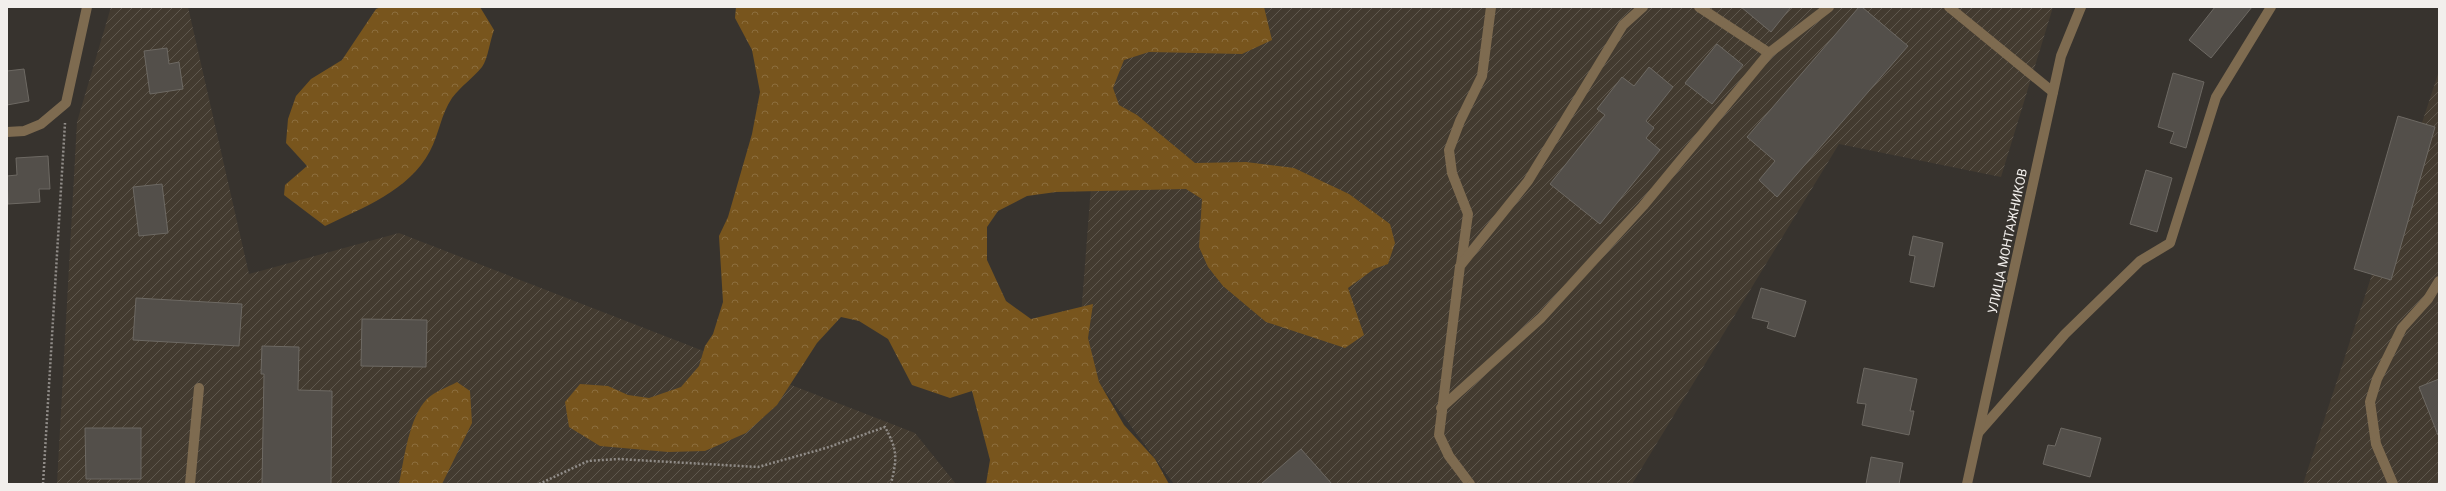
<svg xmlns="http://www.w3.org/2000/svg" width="2446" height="491" font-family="Roboto,sans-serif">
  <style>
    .industrial { fill: url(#industrial-furrows) }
    .forest { fill: url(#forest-crowns) }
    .building { fill: #534f4a; stroke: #6d6963 }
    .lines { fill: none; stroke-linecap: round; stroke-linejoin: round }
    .path { stroke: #908c88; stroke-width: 2.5; stroke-dasharray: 2 2; stroke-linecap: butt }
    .minor { stroke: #7e6b50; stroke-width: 10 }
    .labels { text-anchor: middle; stroke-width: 3; stroke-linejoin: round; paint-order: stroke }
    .street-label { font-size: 13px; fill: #f2efec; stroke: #37332e }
  </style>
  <defs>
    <pattern id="industrial-furrows" width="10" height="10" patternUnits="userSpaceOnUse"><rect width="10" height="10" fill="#433b30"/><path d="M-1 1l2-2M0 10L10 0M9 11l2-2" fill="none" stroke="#5f584e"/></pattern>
    <pattern id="forest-crowns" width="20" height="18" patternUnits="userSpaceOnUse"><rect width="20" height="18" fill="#78551d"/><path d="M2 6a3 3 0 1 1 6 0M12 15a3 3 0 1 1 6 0" fill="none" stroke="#8c6e3e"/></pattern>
  </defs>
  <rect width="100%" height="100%" fill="#37332e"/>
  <g class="industrial">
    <polygon points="111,7 188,7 249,274 399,233 915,433 956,484 57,484 77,122"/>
    <polygon points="1153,7 2053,7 2001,177 1839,144 1632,484 1174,484 1078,355 1099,83"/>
    <polygon points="2439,71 2439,484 2303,484"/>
  </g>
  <g class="forest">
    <path d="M381 7H480L494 30C490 40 488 59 482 67 473 78 461 86 452 98 441 114 439 134 430 151 409 191 362 208 325 226L284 195 285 185 307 166 286 143 288 119 296 96 311 79 342 60 376 9Z"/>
    <polygon points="736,7 1264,7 1272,40 1242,54 1149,52 1124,60 1113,88 1119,105 1137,115 1195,163 1246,162 1294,168 1349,194 1390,224 1395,243 1388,264 1374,269 1348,288 1364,335 1345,348 1266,322 1223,286 1208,267 1199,247 1202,199 1186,189 1056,192 1027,196 998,211 987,227 987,260 1006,301 1031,319 1093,304 1088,338 1099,382 1124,425 1155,459 1169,484 986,484 990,460 972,391 950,398 912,385 888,339 859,321 841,317 817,343 777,405 746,433 705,451 668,452 600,446 569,427 565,402 580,384 608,386 628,395 649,398 681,387 699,366 705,346 713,334 723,302 719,236 728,217 752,134 760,92 752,50 735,18"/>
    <path d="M457 382 470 391 472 423 442 484H399C404 460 409 417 427 399 434 392 448 387 457 382Z"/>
  </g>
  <g class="building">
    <polygon points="1741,7 1791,7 1771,32"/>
    <polygon points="1859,7 1862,7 1908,46 1777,197 1759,180 1775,161 1747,137"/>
    <polygon points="2215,7 2252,7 2211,58 2189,40"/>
    <polygon points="1717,44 1743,65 1712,104 1685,83"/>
    <polygon points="167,48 169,64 179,62 183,89 150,94 144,51"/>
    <polygon points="1649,67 1673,87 1646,121 1654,128 1646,138 1660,150 1600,224 1550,184 1605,115 1597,109 1622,77 1634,86"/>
    <polygon points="24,69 29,101 7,105 7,71"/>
    <polygon points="2173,73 2204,82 2186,148 2170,143 2174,132 2158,127"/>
    <polygon points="2398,116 2435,127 2391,280 2354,269"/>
    <polygon points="48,156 50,189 39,189 40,202 8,204 7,176 17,175 16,158"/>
    <polygon points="2146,170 2172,178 2157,232 2130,224"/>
    <polygon points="162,184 168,233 139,236 133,187"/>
    <polygon points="1913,236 1943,243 1934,287 1910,282 1915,256 1909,255"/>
    <polygon points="1761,288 1806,301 1795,337 1767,328 1769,322 1752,318"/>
    <polygon points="136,298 242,304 239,346 133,340"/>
    <polygon points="362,319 427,320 426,367 361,366"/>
    <polygon points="262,346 299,347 298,390 332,391 331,484 262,484 264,374 261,374"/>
    <polygon points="1864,368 1917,379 1910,411 1914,411 1909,435 1862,425 1866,404 1857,403"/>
    <polygon points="2439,379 2439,435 2438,435 2419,387"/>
    <polygon points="85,428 141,428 141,479 86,479"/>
    <polygon points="2061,428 2101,438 2090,477 2043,464 2048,445 2055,446"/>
    <polygon points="1301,449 1332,484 1261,484"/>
    <polygon points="1871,457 1903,463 1899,484 1866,484"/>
  </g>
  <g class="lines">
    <g class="path">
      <polyline points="43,484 65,123"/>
      <path d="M539 484 588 461 618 459 758 467 826 448 885 427C898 451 897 458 891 484"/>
    </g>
    <g class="minor">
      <polyline points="1699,7 1769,53"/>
      <polyline points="1949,7 2053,92"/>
      <polyline points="7,132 24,131 41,124 66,103 87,7"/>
      <polyline points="1461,264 1468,214 1452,173 1449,150 1460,121 1482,76 1491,7"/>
      <polyline points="1441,408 1541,318 1643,206 1769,53 1829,7"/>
      <polyline points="1979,432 2065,334 2140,261 2170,243 2216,97 2271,7"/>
      <polyline points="190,484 199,388"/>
      <polyline points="1470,484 1449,456 1439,435 1460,266 1528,181 1623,25 1643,7"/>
      <polyline points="1967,484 2061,56 2081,7"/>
      <polyline points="2393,484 2376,444 2370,402 2377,379 2402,328 2428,299 2439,281"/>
    </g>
  </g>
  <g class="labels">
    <g class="street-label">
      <text transform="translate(2007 241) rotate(-78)" y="5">УЛИЦА МОНТАЖНИКОВ</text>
    </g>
  </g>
  <rect width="2446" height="491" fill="none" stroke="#f2efec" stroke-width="16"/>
</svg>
